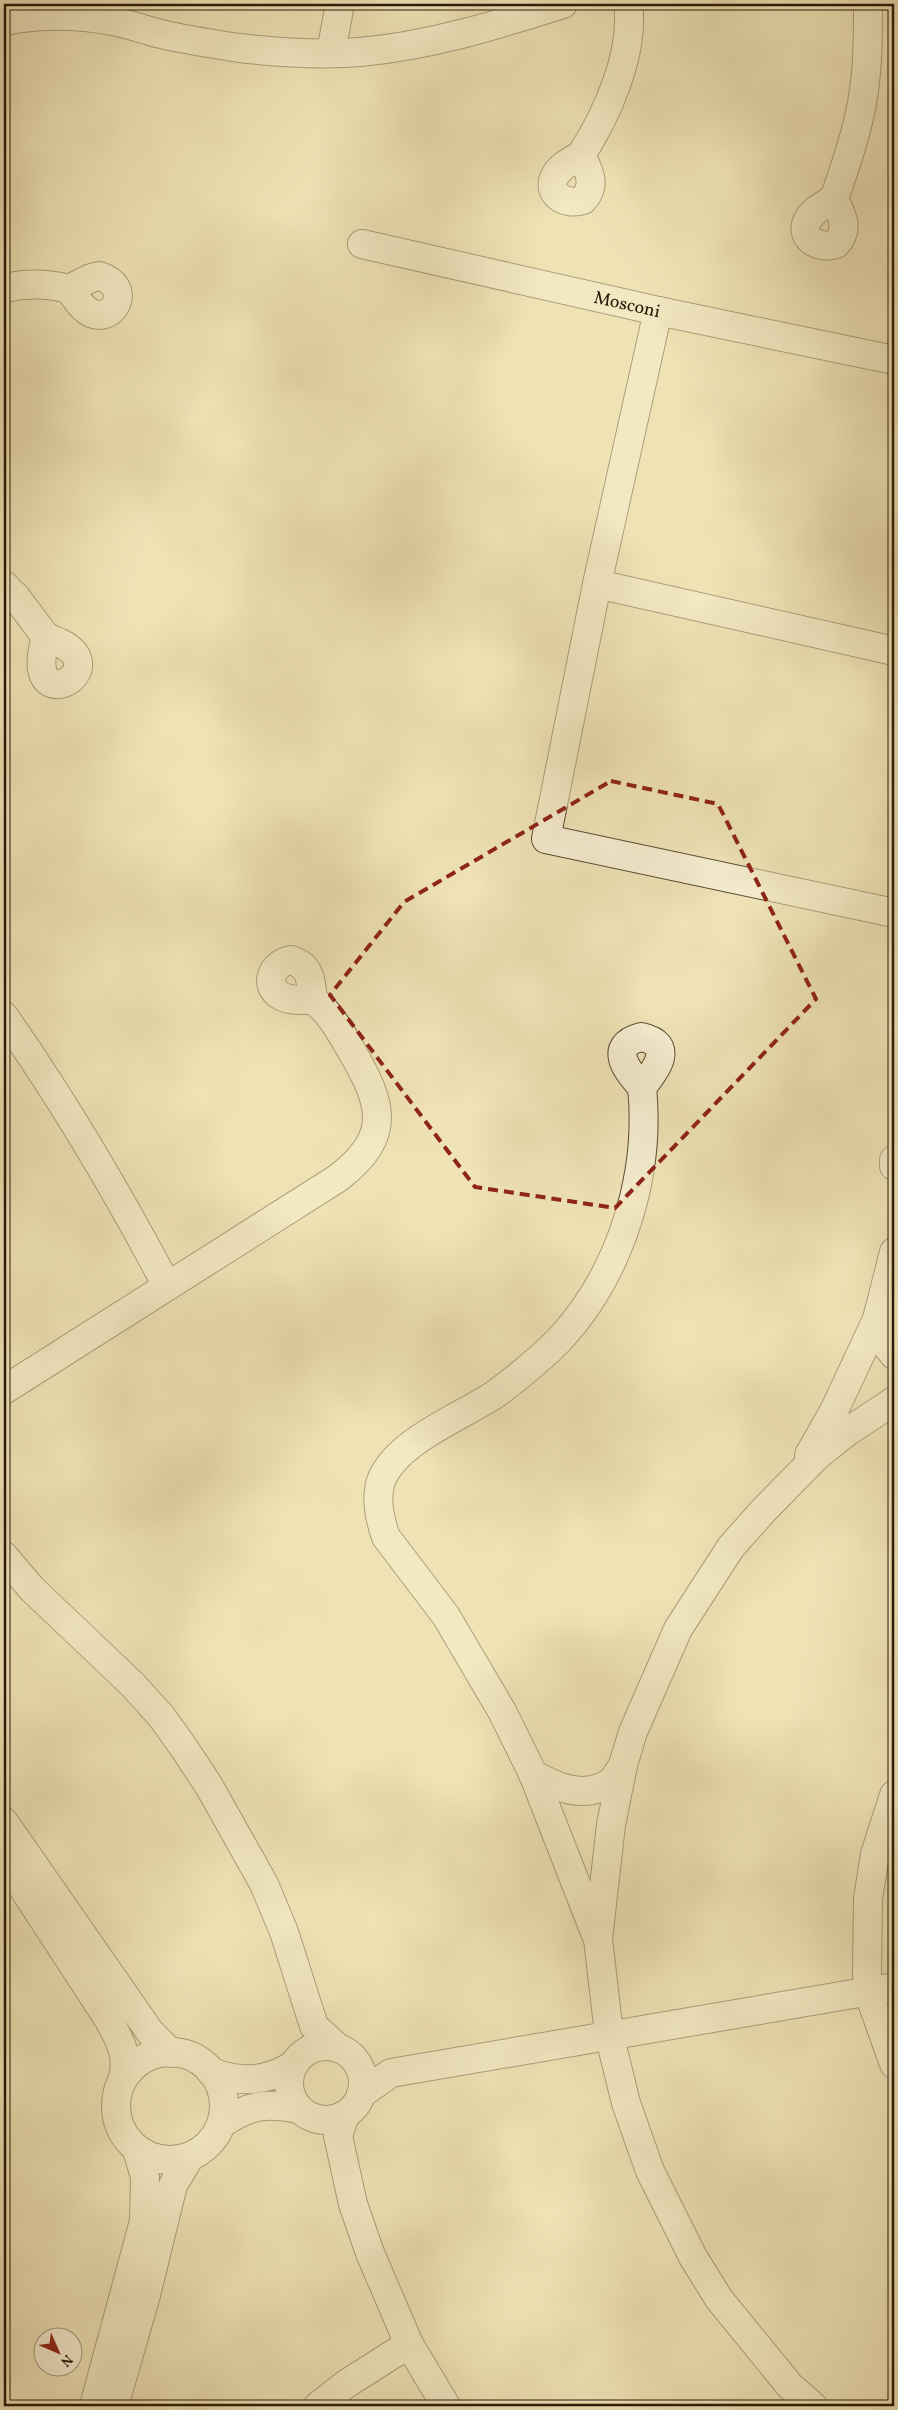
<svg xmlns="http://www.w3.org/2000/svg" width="898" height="2410" font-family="Vollkorn,serif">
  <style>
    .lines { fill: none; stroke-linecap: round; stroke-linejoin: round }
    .minor-casing { stroke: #5a4c33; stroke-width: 30 }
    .minor { stroke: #f5edd0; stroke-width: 28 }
    .marked { fill: none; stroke: #8f2418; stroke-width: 4; stroke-dasharray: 10 6; stroke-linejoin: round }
    .labels { text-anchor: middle; stroke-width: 5; stroke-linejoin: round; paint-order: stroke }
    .street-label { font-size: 18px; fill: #291907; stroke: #f5edd0 }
  </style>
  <rect width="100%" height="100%" fill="#efe3b7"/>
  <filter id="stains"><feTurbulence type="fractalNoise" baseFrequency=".004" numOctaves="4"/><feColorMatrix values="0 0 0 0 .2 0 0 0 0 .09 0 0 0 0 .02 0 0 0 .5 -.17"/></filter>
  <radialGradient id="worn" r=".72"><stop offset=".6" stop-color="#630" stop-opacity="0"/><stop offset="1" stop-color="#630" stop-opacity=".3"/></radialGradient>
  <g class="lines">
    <g class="minor-casing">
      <g id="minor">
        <path d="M4 21C39 14 77 14 113 21 129 24 145 30 161 34 186 40 213 44 239 48 275 52 325 55 360 52 429 46 497 25 563 4"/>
        <polyline points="331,52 340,4"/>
        <path d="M581 155C607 115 635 52 628 4"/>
        <path d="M581 155C589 171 597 185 583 200 565 206 544 193 556 174 562 165 573 160 581 155Z"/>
        <path d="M834 199C845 167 856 136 862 103 868 71 868 37 868 4"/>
        <path d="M834 199C842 215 850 229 836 244 818 250 797 237 809 218 815 209 826 204 834 199Z"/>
        <path id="s1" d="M362 244 658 311 894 360"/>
        <path d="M99 276C133 285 115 324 91 313 81 308 75 297 69 289L91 278Z"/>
        <path d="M4 288C26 283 47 283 69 289"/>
        <polyline points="658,311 597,584 546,839 894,913"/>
        <polyline points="597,584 894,651"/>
        <polyline points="4,585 16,597 46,637"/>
        <path d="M46 637C55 641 66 644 73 652 98 680 23 714 46 637Z"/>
        <path d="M291 960C311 966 311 981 313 1000 302 1000 290 1001 281 996 262 985 273 963 291 960Z"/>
        <path d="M4 1016C64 1102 118 1193 167 1286"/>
        <path d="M641 1037C676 1044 656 1070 642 1087 627 1071 607 1046 641 1037Z"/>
        <polyline points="894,1160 894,1166"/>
        <polyline points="877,1319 881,1339 894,1355"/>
        <path d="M4 1390 338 1178C394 1135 382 1103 350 1048 339 1030 330 1012 313 1000"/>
        <polyline points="809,1455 834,1411 877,1319 894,1252"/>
        <polyline points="4,1556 32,1589 133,1685 161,1716 184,1748 209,1786 264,1884 284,1932 314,2026 337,2047"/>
        <path d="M533 1774C556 1787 582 1799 608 1784 614 1781 619 1771 623 1765"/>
        <polyline points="894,1795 875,1854 868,1899 867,1973 868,1991 894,2064"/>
        <polyline points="4,1822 150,2032 171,2053"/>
        <path d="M4 1859 109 2020C121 2043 128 2053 123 2079"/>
        <path d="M596 1935 533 1774 503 1713 446 1616 386 1537C380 1520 375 1499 381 1481 397 1440 462 1417 497 1393 518 1377 542 1358 560 1339 621 1273 651 1175 642 1087"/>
        <circle cx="326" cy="2083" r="37"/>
        <circle cx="170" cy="2106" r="54"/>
        <path d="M211 2072C241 2083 265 2082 292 2066"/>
        <polyline points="361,2094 391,2073 894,1987"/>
        <polyline points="345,2115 338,2136 353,2204 370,2253 409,2344 446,2406"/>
        <path d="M221 2124C249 2105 266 2102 299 2109"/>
        <polyline points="94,2406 144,2221 145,2177 137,2150"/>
        <polyline points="114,2406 146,2295 173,2185 190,2157"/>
        <polyline points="318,2406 346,2384 409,2344"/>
        <polyline points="813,2406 790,2386 719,2299 693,2257 650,2171 626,2103 609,2034 598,1939 611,1825 623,1765 633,1732 678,1629 731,1547 763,1511 818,1455 847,1432 894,1401"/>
      </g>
    </g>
    <use href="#minor" class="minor"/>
  </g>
  <path d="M0 0H898V2410H0ZM611 781 718 804 816 999 615 1208 475 1187 330 995 404 902Z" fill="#efe3b7" fill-opacity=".55" fill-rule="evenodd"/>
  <path class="marked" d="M611 781 718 804 816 999 615 1208 475 1187 330 995 404 902Z"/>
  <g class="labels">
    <g class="street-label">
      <text dy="6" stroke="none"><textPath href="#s1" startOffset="272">Mosconi</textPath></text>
    </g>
  </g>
  <rect width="898" height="2410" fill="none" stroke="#efe3b7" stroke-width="20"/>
  <rect x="5" y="5" width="888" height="2400" fill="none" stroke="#291907" stroke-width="2.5"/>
  <rect x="10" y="10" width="878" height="2390" fill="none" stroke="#291907"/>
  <g transform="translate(58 2352) rotate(135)"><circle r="24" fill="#f5edd0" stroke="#a39880"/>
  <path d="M0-4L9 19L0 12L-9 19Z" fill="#8f2418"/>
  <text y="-8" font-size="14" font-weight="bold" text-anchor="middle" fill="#291907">N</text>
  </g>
  <rect width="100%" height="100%" filter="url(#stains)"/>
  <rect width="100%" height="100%" fill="url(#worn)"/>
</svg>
